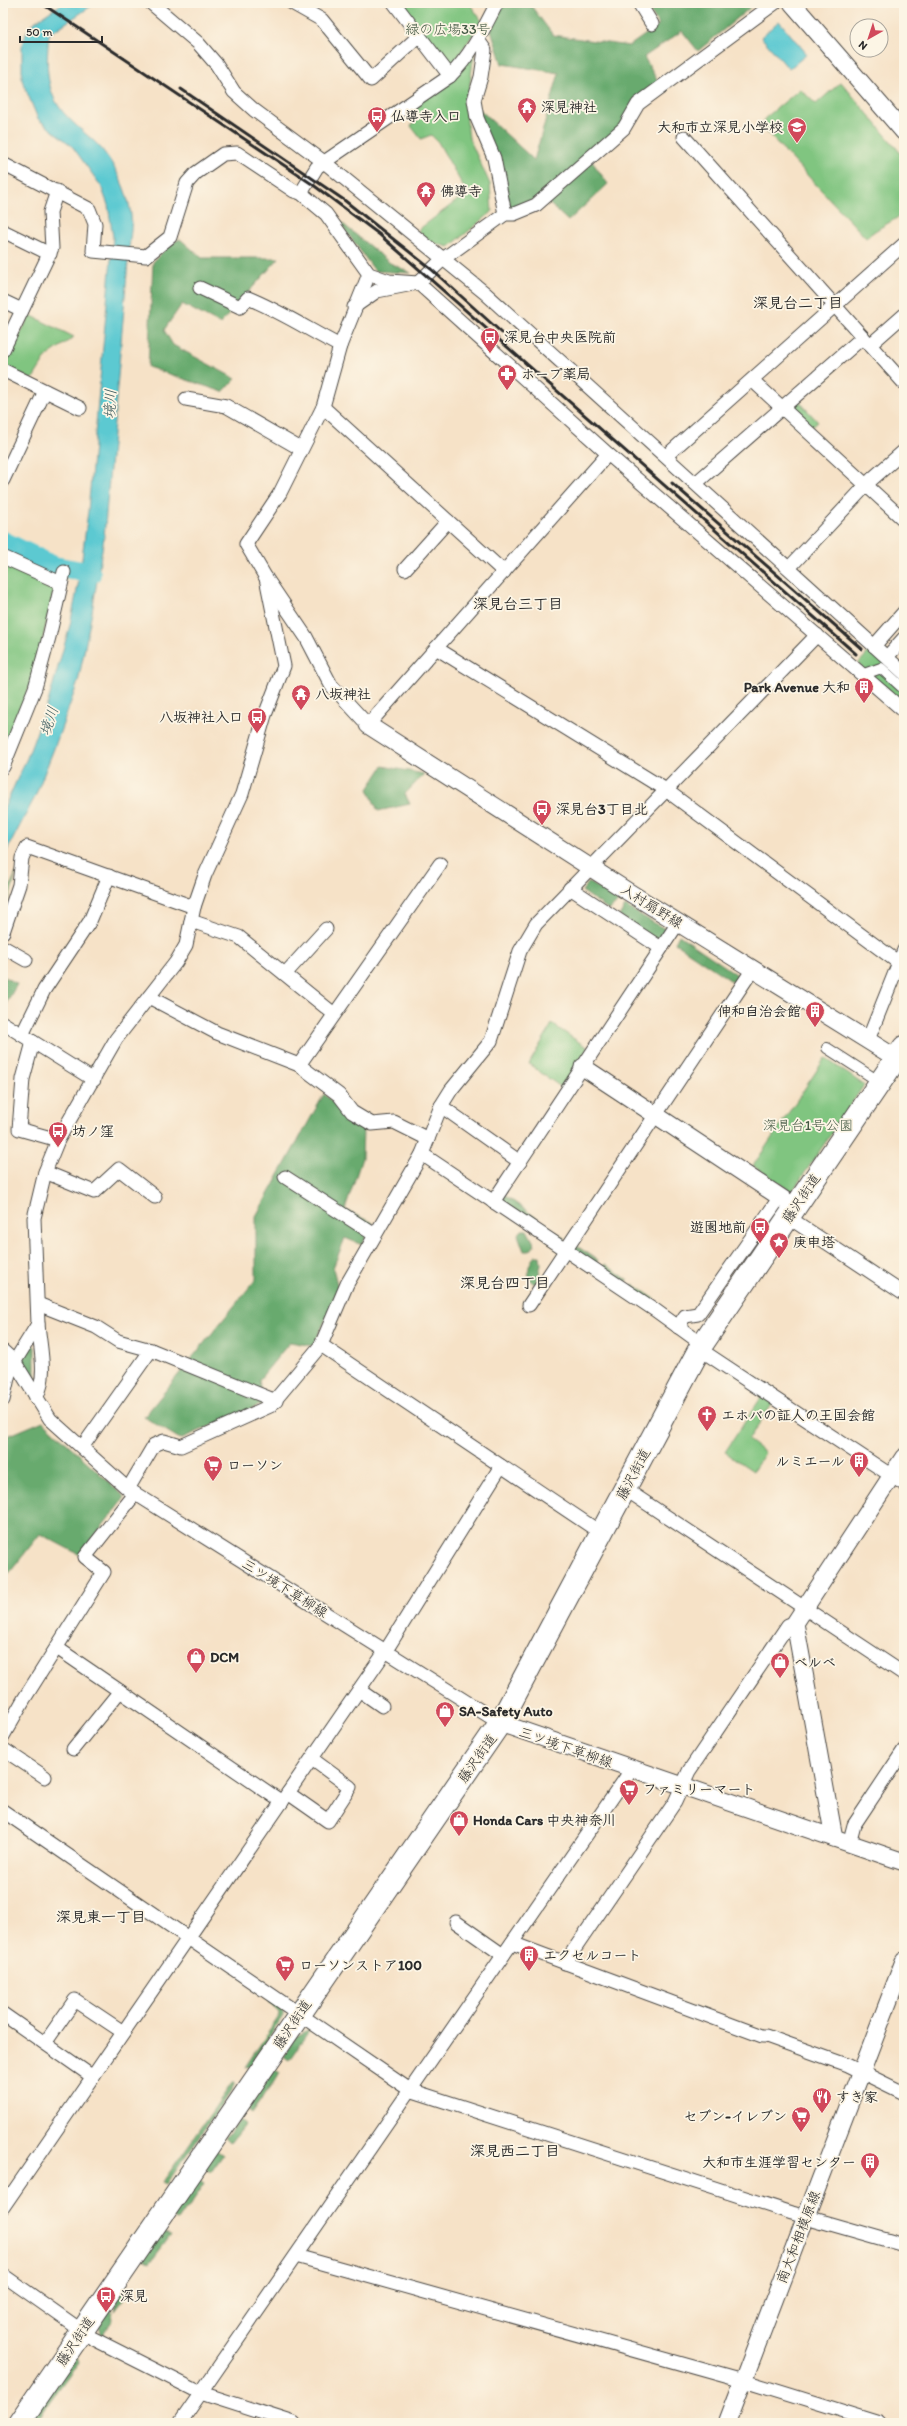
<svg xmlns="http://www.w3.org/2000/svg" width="907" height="2426" font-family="Itim,'Klee One',sans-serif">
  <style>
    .green { fill: #80c580; stroke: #567856 }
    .forest { fill: #68aa6e; stroke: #4a6a4c }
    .water { fill: #5cc9d1; stroke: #447a7e }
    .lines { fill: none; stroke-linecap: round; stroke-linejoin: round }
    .river { stroke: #5cc9d1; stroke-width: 20 }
    .pedestrian-casing { stroke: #494642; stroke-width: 12 }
    .minor-casing { stroke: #494642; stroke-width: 15 }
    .tertiary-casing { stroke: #494642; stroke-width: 19 }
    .trunk-casing { stroke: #494642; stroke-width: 24 }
    .pedestrian { stroke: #fff; stroke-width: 10 }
    .minor { stroke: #fff; stroke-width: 13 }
    .tertiary { stroke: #fff; stroke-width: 17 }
    .trunk { stroke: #fff; stroke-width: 22 }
    .rail { stroke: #2b2b2b; stroke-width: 3 }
    .labels { text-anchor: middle; stroke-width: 3.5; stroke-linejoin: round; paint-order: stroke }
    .park-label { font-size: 14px; fill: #445944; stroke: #fcf5e5 }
    .poi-label { font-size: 14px; font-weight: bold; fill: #2b2b2b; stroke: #fcf5e5; text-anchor: start }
    .street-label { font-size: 14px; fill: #2b2b2b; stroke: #fcf5e5 }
    .neighbourhood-label { font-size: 15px; font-weight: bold; fill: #2b2b2b; stroke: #fcf5e5 }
    .water-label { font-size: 15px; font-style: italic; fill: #3a5a5d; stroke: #fcf5e5 }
  </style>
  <rect width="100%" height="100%" fill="#fcf5e5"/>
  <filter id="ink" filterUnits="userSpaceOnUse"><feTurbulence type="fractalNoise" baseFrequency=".025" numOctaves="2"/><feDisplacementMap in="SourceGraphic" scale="8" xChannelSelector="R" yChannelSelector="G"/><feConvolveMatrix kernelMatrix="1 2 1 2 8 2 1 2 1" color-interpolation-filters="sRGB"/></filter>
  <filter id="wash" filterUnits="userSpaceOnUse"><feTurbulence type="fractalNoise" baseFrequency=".012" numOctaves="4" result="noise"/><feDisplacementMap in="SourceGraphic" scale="16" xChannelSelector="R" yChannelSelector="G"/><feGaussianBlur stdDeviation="0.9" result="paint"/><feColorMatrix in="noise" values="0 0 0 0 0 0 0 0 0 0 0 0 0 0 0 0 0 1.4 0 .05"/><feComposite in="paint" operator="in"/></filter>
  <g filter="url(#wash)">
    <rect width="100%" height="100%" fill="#f6e2c7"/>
    <g class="green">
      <polygon points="398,3 469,3 482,21 449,70"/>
      <polygon points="474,53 466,114 469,138 490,184 492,212 449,247 427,241 418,230 467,193 438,142 431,135 421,139 411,126 417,119 408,108"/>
      <path d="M841 82 904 157V213C891 223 878 227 866 238L764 129V119L800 89 816 104Z"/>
      <polygon points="30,315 74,337 47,356 32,380 4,366"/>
      <polygon points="797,399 818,422 812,427 789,408"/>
      <polygon points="3,562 55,585 34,677 3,750"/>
      <polygon points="872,648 904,679 904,704 858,664"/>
      <polygon points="16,873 3,921 3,902"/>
      <polygon points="552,1024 588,1048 562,1088 529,1064"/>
      <polygon points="825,1058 864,1085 792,1192 753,1166"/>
      <polygon points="762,1396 773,1403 748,1440 765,1453 753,1471 725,1452"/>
    </g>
    <g class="forest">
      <polygon points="504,3 529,3 553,35 629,46 659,25 645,3 756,3 698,51 682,31 644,57 660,85 623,127 586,153 608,184 568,221 541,196 522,206 508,209 477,107 534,160 559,73 502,64 491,30"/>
      <polygon points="337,219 390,263 411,273 375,271"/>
      <polygon points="180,239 202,258 279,258 220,324 182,304 164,330 173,345 236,379 223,392 148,367 153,262 171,243"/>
      <polygon points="383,766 424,774 405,794 410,804 378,811 368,789"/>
      <polygon points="589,882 619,901 609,910 582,891"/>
      <polygon points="625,906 665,929 658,941 619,916"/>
      <polygon points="679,935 742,978 736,984 675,943"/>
      <polygon points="3,976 17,984 3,1009"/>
      <polygon points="324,1094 363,1129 362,1158 345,1210 373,1223 362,1245 345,1238 333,1268 339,1292 313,1346 290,1342 259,1380 263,1404 180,1439 144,1417 256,1279 256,1216"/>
      <polygon points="503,1194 538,1219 533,1226 498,1202"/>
      <polygon points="547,1226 566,1239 562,1244 543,1232"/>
      <polygon points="522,1230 527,1230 535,1245 530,1251 524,1251 518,1235"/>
      <polygon points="575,1245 598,1260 594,1266 571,1250"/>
      <path d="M535 1256H540L541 1264 537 1282 534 1284C525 1277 528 1263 535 1256Z"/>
      <polygon points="605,1264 628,1280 623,1286 600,1271"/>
      <polygon points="633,1284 655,1299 651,1303 629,1288"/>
      <polygon points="32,1344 35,1347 35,1381 20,1362"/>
      <polygon points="43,1421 125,1497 80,1555 40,1534 7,1576 3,1576 3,1438"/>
      <polygon points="269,1999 283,2008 283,2016 250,2066 245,2067 278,2018 279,2013 269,2003"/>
      <polygon points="311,2028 289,2060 283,2056 295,2037"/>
      <polygon points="274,2069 280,2073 252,2113 246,2108"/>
      <polygon points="232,2083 235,2083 232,2089 166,2185 162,2183"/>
      <polygon points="239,2120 245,2124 230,2143 225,2138"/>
      <polygon points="216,2150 223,2155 211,2172 203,2168"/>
      <polygon points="197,2178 204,2183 178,2221 169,2215"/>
      <polygon points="162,2232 171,2235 150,2263 142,2258"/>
      <polygon points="125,2282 130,2291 115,2311 118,2294"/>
      <polygon points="111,2305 113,2320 101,2336 97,2324"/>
      <polygon points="77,2356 79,2362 35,2423 26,2423"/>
    </g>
    <g class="water">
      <path d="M63 3H96L49 34C47 56 45 79 55 100 63 116 82 130 95 142 113 159 128 191 131 215 132 223 131 232 130 239L104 537 92 612 78 682 55 746 35 797 3 858V810L27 758 48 702 70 625 80 575 88 511 113 237 108 205 101 186 72 146 38 119 22 80V45L27 31 33 23Z"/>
      <polygon points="779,21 807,54 789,69 761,37"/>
    </g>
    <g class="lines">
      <polyline class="river" points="3,541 54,566 82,571 91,574"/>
    </g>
  </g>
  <g filter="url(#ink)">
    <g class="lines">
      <g class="pedestrian-casing">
        <g id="pedestrian">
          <polyline points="867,673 881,668 904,689"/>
          <polyline points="827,1048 872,1077"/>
        </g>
      </g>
      <g class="minor-casing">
        <g id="minor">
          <polyline points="151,3 198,43 217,65 234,92 254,110 324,162 485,293 904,673"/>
          <polyline points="292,3 322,20 371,80 419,36"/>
          <polyline points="394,3 450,76"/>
          <polyline points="639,3 652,24"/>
          <polyline points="478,40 485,50 481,77 474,100 477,118 494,158 505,214"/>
          <polyline points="684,137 904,383"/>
          <polyline points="3,164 89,209 95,224 93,251 146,256 170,237 187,183 196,173 223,154 237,153 294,191 301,193 326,214 369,274 389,281 418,283 608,454 904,711"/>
          <path d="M301 193 317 167 450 76C472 54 483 30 497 3"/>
          <polyline points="3,231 50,254"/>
          <polyline points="369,274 340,346 323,407 280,493 246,544 266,578 306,637 331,685 368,725 608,454"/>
          <path d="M200 288 240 307 248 298C280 311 309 330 340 346"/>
          <polyline points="3,301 22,310"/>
          <polyline points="354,307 377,291 418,283 443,259 505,214 514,214 536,205 624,128 638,104 775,3"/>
          <polyline points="870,345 904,315"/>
          <polyline points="3,350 52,248 50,212 57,191"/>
          <polyline points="3,370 80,408"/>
          <polyline points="752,380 904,520"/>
          <polyline points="186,399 226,406 301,449"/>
          <polyline points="323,407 504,572"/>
          <polyline points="666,456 904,244"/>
          <polyline points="3,480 45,391"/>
          <polyline points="696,483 863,337"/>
          <polyline points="3,557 61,583"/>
          <polyline points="789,568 872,479 904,451"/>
          <polyline points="405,569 448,521"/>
          <polyline points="874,646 904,612"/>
          <polyline points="436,648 666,790 899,963"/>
          <polyline points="887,657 904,638"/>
          <polyline points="3,767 35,688 49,637 64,572"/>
          <polyline points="570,888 661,948"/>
          <polyline points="191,921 239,937 334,1014"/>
          <polyline points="3,932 19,885 22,858 27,847 194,907"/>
          <polyline points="3,947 26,960"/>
          <polyline points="285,974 326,929"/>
          <polyline points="149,997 217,1033 299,1065 339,1095 352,1112 372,1124 394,1122 428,1139"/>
          <polyline points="3,1023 94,1080"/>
          <polyline points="22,1035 44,990 90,921 109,876"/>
          <polyline points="868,1040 904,950"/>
          <polyline points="33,1042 23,1079 19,1129 58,1140"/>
          <polyline points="299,1065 440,864"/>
          <polyline points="441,1106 520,1162"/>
          <polyline points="422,1154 655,1310 695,1339 707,1354 904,1484"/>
          <polyline points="45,1172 94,1192 119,1169 155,1197"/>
          <polyline points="285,1177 375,1235"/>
          <polyline points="493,1202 678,923"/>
          <polyline points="788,1217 904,1294"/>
          <polyline points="38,1304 96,1327 118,1341 151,1350 83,1446"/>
          <polyline points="529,1305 753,969"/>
          <polyline points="678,1327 685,1316 698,1314 780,1197"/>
          <polyline points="321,1345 601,1533"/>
          <polyline points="151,1350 276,1401"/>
          <polyline points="3,1351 14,1361 50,1419 128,1489 500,1723"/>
          <path d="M36 1398C48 1377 40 1347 38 1324"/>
          <polyline points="3,1400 10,1369 38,1324 34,1218 45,1172 58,1140 116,1039 176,962 186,945 194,907 205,875 242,794 265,715 284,666 266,578"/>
          <polyline points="128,1489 154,1445 164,1441 181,1446 270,1406 321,1345 347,1284 422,1154 441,1106 451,1090 491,1041 520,951 536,924 817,635"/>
          <polyline points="625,1489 904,1674"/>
          <polyline points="57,1648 282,1802"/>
          <polyline points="359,1690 382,1706"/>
          <polyline points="3,1736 24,1699 104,1572 85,1557 135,1494"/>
          <polyline points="3,1749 45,1777"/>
          <polyline points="73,1749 120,1691"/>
          <polyline points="288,1793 328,1821 350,1787 312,1759"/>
          <polyline points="3,1811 410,2090 792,2213 904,2245"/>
          <polyline points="849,1844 854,1825 904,1750"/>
          <polyline points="456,1922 503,1955"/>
          <polyline points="512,1943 762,2036 766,2036 847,2065 904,2093"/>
          <polyline points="565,1963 675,1802 689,1771 788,1625 795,1623"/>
          <polyline points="3,2014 93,2077"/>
          <polyline points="45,2043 75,2000 123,2032"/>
          <polyline points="3,2207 385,1652 501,1466"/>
          <polyline points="296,2256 754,2384 880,2423"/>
          <polyline points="3,2275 92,2338 201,2393 294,2423"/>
          <polyline points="180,2423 632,1769"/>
        </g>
      </g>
      <g class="tertiary-casing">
        <g id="tertiary">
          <polyline points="792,3 904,132"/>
          <polyline points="368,725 627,891 904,1063"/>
          <polyline points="583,1067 795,1207"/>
          <polyline points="500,1723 904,1862"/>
          <polyline points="834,1838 795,1623 904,1457"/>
          <polyline points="727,2423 904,1961"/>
        </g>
      </g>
      <g class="trunk-casing">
        <polyline id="trunk" points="19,2423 500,1723 701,1346 904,1047"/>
      </g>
      <use href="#pedestrian" class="pedestrian"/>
      <use href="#minor" class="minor"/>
      <use href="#tertiary" class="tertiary"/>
      <use href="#trunk" class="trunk"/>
      <g class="rail">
        <polyline points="41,3 312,184 380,235 856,654"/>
        <polyline points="181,89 344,200 431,269 502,333"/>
        <polyline points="672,483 862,649"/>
      </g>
    </g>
  </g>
  <defs>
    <g id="temple-pin" transform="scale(1)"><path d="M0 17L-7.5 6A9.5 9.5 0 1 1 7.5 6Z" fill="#d1495b" stroke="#fcf5e5"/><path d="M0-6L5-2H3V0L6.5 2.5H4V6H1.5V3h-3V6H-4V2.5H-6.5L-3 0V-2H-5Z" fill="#fff"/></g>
    <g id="bus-pin" transform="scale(1)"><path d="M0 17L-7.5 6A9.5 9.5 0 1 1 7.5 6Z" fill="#d1495b" stroke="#fcf5e5"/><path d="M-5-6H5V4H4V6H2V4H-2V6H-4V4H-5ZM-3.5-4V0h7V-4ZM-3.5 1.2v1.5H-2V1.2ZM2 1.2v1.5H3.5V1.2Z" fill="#fff"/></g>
    <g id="school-pin" transform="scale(1)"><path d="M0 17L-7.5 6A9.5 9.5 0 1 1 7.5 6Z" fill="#d1495b" stroke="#fcf5e5"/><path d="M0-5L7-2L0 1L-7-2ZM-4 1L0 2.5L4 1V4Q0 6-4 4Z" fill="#fff"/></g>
    <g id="pharmacy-pin" transform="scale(1)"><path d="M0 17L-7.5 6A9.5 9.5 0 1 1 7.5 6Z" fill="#d1495b" stroke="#fcf5e5"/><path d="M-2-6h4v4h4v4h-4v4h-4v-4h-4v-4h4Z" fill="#fff"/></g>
    <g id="building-pin" transform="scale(1)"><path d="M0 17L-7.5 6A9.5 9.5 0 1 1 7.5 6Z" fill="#d1495b" stroke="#fcf5e5"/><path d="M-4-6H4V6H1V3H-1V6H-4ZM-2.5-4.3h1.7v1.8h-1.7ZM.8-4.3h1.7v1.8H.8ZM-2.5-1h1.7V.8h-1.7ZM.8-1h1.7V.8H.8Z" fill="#fff"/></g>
    <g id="sight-pin" transform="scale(1)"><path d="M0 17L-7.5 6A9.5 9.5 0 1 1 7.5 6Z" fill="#d1495b" stroke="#fcf5e5"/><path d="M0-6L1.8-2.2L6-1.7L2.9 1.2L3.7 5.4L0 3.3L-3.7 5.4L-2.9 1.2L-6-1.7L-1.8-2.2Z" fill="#fff"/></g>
    <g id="church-pin" transform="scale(1)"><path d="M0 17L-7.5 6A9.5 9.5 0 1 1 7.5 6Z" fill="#d1495b" stroke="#fcf5e5"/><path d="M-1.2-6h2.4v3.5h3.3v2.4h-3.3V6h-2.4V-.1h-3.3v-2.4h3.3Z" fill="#fff"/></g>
    <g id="supermarket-pin" transform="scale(1)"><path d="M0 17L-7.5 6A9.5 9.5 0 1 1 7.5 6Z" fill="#d1495b" stroke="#fcf5e5"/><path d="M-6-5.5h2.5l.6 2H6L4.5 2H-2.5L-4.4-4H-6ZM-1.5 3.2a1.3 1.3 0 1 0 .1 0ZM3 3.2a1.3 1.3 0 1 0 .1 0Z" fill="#fff"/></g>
    <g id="shop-pin" transform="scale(1)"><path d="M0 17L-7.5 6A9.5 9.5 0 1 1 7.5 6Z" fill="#d1495b" stroke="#fcf5e5"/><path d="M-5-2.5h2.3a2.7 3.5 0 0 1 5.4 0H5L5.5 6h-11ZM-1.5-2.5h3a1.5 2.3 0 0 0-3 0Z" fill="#fff"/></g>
    <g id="restaurant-pin" transform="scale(1)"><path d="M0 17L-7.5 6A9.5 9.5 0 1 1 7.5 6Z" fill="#d1495b" stroke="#fcf5e5"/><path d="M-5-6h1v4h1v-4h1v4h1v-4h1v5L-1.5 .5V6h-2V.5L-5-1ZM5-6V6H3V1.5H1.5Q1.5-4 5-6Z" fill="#fff"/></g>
  </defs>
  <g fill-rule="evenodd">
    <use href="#temple-pin" x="527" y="107"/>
    <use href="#bus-pin" x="377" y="116"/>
    <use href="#school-pin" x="797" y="127"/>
    <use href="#temple-pin" x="426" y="191"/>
    <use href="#bus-pin" x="490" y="337"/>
    <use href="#pharmacy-pin" x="507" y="374"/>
    <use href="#building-pin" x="864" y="687"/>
    <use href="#temple-pin" x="301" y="694"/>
    <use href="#bus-pin" x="257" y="717"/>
    <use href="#bus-pin" x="542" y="809"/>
    <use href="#building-pin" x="815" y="1011"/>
    <use href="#bus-pin" x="58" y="1131"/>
    <use href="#bus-pin" x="760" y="1227"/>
    <use href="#sight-pin" x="779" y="1242"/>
    <use href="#church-pin" x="707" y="1415"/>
    <use href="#building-pin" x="859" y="1461"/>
    <use href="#supermarket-pin" x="213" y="1465"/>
    <use href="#shop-pin" x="196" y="1657"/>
    <use href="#shop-pin" x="780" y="1662"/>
    <use href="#shop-pin" x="445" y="1711"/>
    <use href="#supermarket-pin" x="629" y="1789"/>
    <use href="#shop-pin" x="459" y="1820"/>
    <use href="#building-pin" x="529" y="1955"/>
    <use href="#supermarket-pin" x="285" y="1965"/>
    <use href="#restaurant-pin" x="822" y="2097"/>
    <use href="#supermarket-pin" x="801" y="2116"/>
    <use href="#building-pin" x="870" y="2162"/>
    <use href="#bus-pin" x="106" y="2296"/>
  </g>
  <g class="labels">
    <g class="park-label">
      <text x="448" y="34">緑の広場33号</text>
      <text x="808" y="1130">深見台1号公園</text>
    </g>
    <g class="poi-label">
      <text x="541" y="112">深見神社</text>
      <text x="391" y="121">仏導寺入口</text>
      <text x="783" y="132" text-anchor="end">大和市立深見小学校</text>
      <text x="440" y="196">佛導寺</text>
      <text x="504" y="342">深見台中央医院前</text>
      <text x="521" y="379">ホープ薬局</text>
      <text x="850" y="692" text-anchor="end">Park Avenue 大和</text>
      <text x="315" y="699">八坂神社</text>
      <text x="243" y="722" text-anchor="end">八坂神社入口</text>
      <text x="556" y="814">深見台3丁目北</text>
      <text x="801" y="1016" text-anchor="end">伸和自治会館</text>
      <text x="72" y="1136">坊ノ窪</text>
      <text x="746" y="1232" text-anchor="end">遊園地前</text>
      <text x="793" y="1247">庚申塔</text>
      <text x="721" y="1420">エホバの証人の王国会館</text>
      <text x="845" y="1466" text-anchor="end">ルミエール</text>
      <text x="227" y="1470">ローソン</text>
      <text x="210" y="1662">DCM</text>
      <text x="794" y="1667">ベルベ</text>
      <text x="459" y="1716">SA-Safety Auto</text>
      <text x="643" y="1794">ファミリーマート</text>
      <text x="473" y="1825">Honda Cars 中央神奈川</text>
      <text x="543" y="1960">エクセルコート</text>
      <text x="299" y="1970">ローソンストア100</text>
      <text x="836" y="2102">すき家</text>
      <text x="787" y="2121" text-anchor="end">セブン-イレブン</text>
      <text x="856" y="2167" text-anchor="end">大和市生涯学習センター</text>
      <text x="120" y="2301">深見</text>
    </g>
    <g class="street-label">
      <text transform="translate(652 906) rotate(32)" y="5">入村扇野線</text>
      <text transform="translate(801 1198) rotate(-56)" y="5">藤沢街道</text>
      <text transform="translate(633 1474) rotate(-62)" y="5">藤沢街道</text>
      <text transform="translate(285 1588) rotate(32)" y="5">三ツ境下草柳線</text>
      <text transform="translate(566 1747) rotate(19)" y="5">三ツ境下草柳線</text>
      <text transform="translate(477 1758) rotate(-55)" y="5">藤沢街道</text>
      <text transform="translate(292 2024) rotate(-56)" y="5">藤沢街道</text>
      <text transform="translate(798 2237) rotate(-69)" y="5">南大和相模原線</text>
      <text transform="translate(75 2341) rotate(-56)" y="5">藤沢街道</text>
    </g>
    <g class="neighbourhood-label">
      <text x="798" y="308">深見台二丁目</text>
      <text x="518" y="609">深見台三丁目</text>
      <text x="505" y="1288">深見台四丁目</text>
      <text x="101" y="1922">深見東一丁目</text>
      <text x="515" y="2156">深見西二丁目</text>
    </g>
    <g class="water-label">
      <text transform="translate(110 404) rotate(-87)" y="5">境川</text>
      <text transform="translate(49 721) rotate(-72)" y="5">境川</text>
    </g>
  </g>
  <rect width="907" height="2426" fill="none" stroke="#fcf5e5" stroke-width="16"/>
  <g transform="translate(869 38) rotate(219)"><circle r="19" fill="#fcf5e5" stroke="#a8a49b"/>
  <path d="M0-3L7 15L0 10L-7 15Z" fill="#d1495b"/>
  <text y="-6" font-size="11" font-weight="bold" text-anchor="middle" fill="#2b2b2b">N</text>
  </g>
  <path d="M20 36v6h82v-6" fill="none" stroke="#2b2b2b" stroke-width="2"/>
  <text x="26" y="36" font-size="12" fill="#2b2b2b" stroke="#fcf5e5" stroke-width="3" paint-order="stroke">50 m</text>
</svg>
